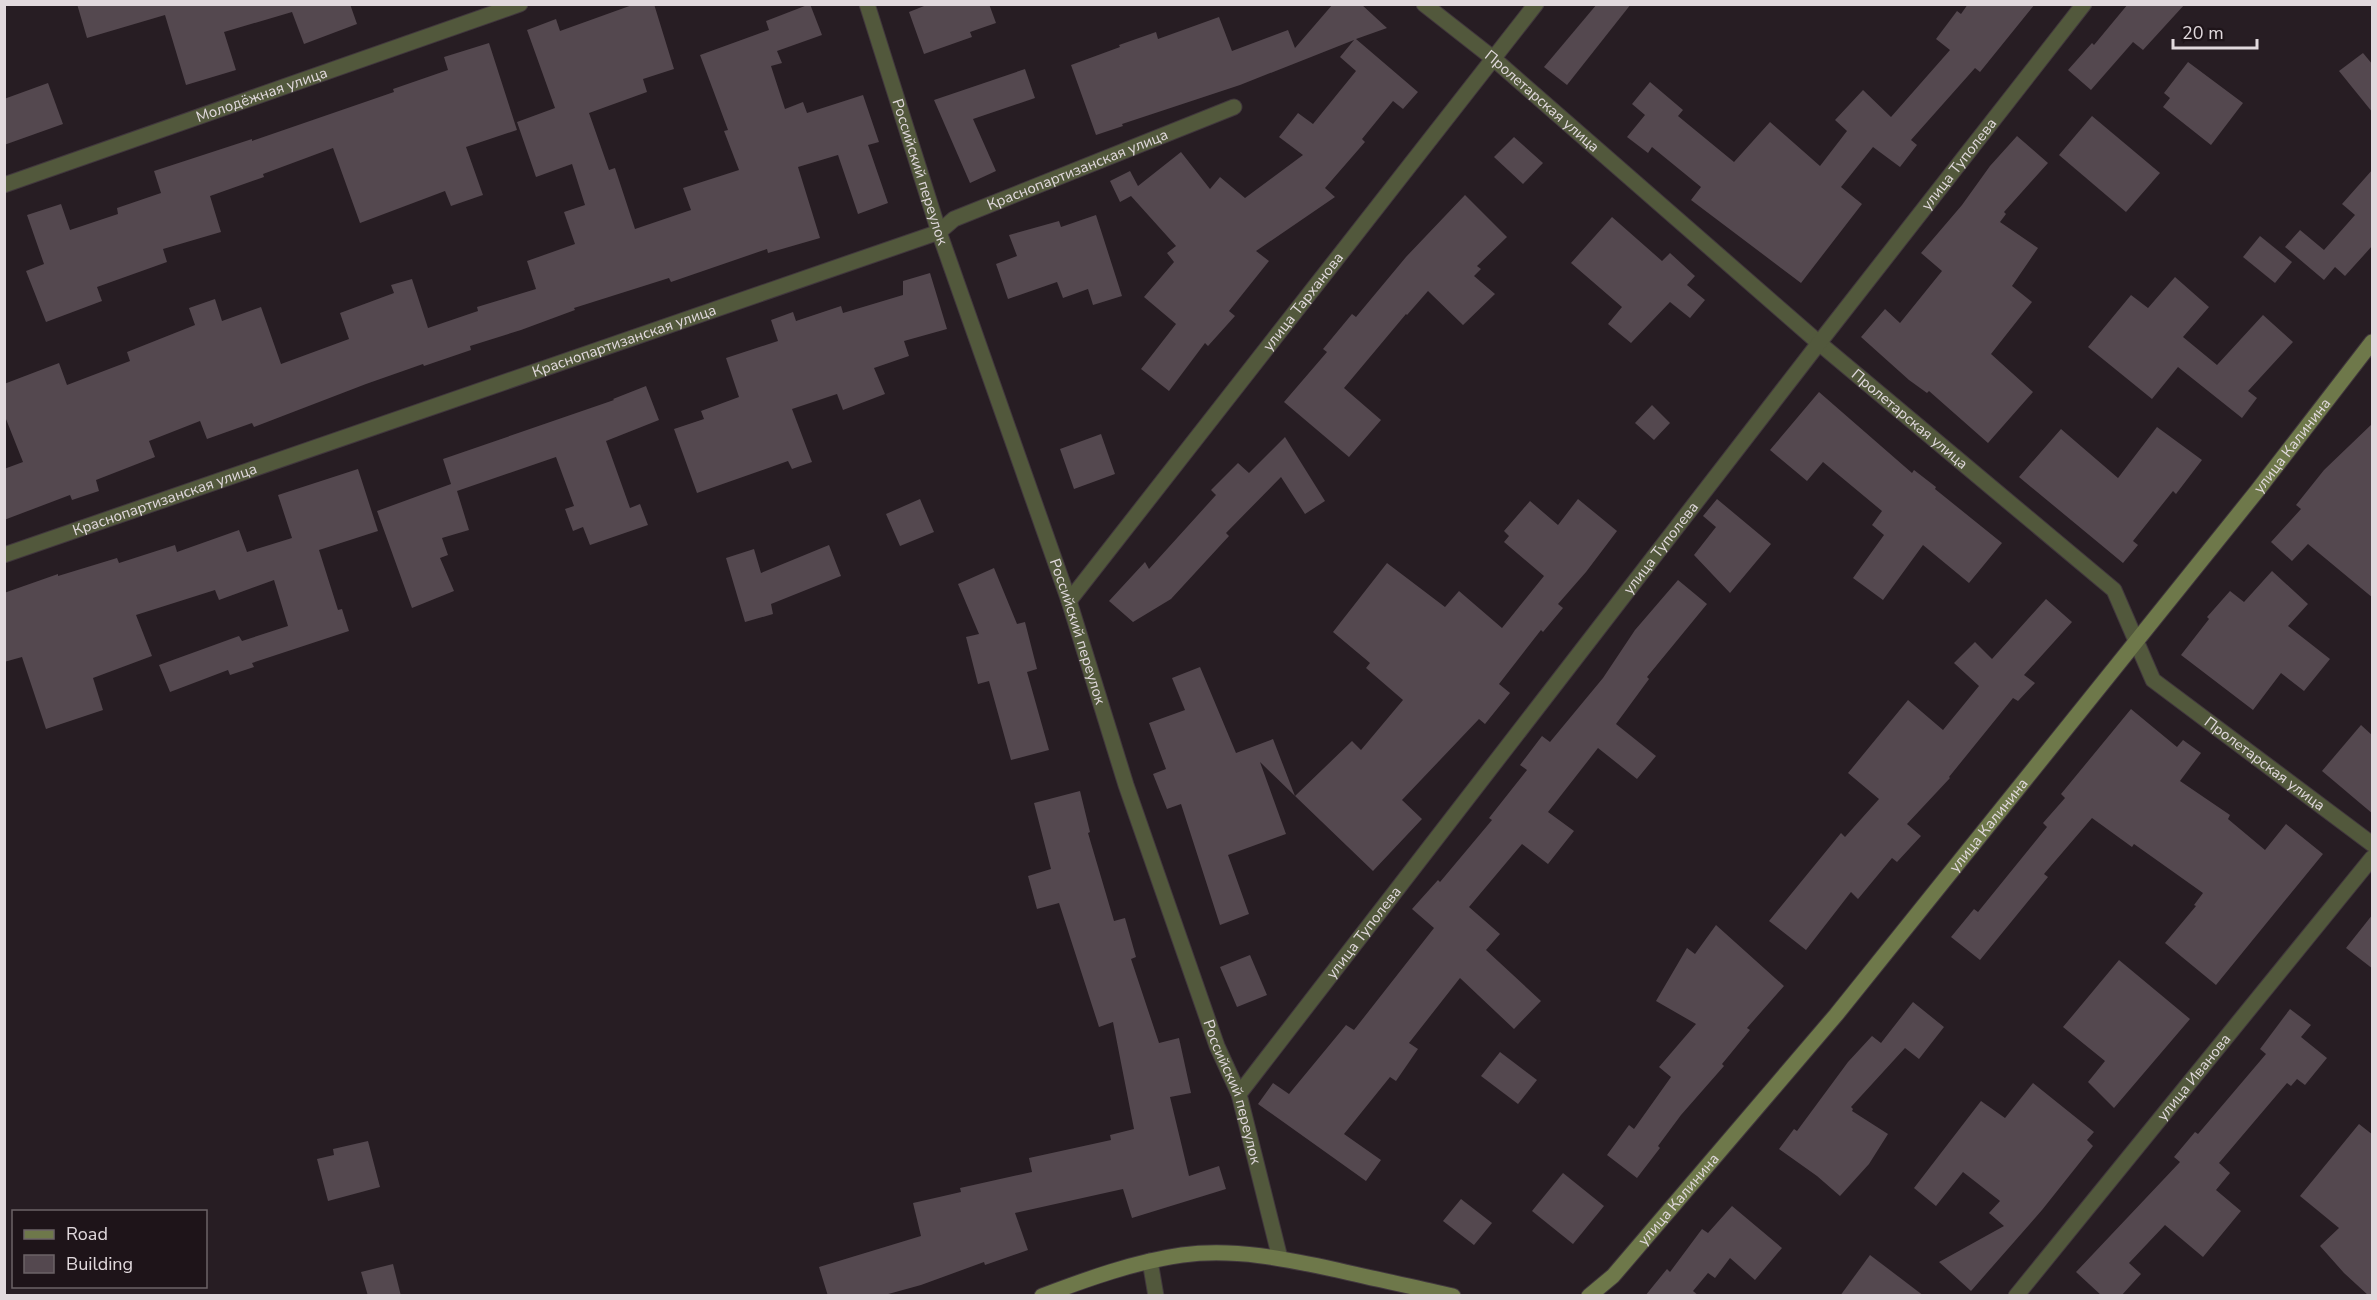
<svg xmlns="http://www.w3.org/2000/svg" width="2377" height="1300" font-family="'Nunito Sans',sans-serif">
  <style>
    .building { fill: #54484f }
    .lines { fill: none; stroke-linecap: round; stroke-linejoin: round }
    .street-casing { stroke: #41373d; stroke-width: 17 }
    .secondary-casing { stroke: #41373d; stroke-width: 17 }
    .street { stroke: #52583c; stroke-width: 15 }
    .secondary { stroke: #6e784a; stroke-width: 15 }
    .labels { text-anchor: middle; stroke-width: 5; stroke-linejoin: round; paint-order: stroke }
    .street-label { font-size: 15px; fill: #e1d9dd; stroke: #1e1419 }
  </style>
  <rect width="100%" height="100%" fill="#271d23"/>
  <g class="building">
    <polygon points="77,4 350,4 357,24 304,44 292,12 224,32 236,70 186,85 165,15 87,38"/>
    <polygon points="635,4 654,4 674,69 643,79 647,92 589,113 609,170 615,168 635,229 691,210 683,188 739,170 724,131 728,130 700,55 769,30 766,21 810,4 822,35 777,51 782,63 771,66 785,109 803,102 807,113 863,95 879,142 868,145 888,203 858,214 838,155 798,167 820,238 768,253 767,249 671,282 669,278 574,308 575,310 521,330 470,346 471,350 424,366 423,364 366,384 254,427 252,423 207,439 200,421 149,441 155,457 96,480 99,491 72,500 70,495 4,520 4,469 23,462 4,414 4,384 59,363 67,385 130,361 127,352 195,325 189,308 215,299 222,321 261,307 281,364 349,339 340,313 394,293 391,285 412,279 428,328 478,311 477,307 536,289 527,261 575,244 564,212 585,205 572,164 536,177 517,122 555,108 527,30 556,19 560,31"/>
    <polygon points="929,4 989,4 996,23 970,32 972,37 924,54 909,12"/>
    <polygon points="1333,4 1361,4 1387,28 1356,39 1418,92 1403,109 1393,101 1362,139 1365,142 1325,188 1335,197 1256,251 1269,261 1229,311 1235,316 1208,346 1205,343 1169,391 1141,369 1176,324 1144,297 1174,262 1167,253 1176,246 1131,196 1120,202 1110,181 1130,171 1138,186 1181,152 1210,189 1220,177 1245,198 1303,155 1279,137 1298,113 1313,124 1356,71 1340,57 1354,40 1240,85 1122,124 1123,126 1096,135 1071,65 1120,47 1119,45 1156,32 1158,39 1219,17 1232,51 1288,30 1295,48"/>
    <polygon points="1597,4 1631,4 1567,85 1544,67"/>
    <polygon points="1968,4 2035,4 1980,72 1975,68 1911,140 1917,145 1900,167 1873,147 1841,187 1862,204 1801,283 1691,200 1701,187 1652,147 1648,153 1627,137 1645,115 1632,104 1650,82 1683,110 1678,116 1734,162 1770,122 1820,166 1847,131 1835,120 1863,90 1891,117 1950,50 1936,39 1957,11 1961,14"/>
    <polygon points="2128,4 2185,4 2143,50 2133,42 2091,90 2068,70 2092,43 2094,45"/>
    <polygon points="489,43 517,130 466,147 483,195 451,206 445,191 360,223 333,148 263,174 264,177 210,196 221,232 163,249 167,262 97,287 102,301 46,322 26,271 44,264 27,215 61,204 70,230 118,214 117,208 161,193 154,171 252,139 252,141 394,92 393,89 448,70 444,57"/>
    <polygon points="2363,53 2373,65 2373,113 2339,71"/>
    <polygon points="2188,62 2243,103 2211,145 2163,107 2170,98 2164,93"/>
    <polygon points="1025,69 1035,98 973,119 996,171 970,183 934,100"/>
    <polygon points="48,83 63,124 4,145 4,99"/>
    <polygon points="2092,116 2160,173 2126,212 2059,155"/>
    <polygon points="2017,136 2048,163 2004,212 2006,214 2000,222 2038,248 2012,286 2032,302 1991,354 2033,392 1988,443 1929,391 1927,393 1909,380 1861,337 1885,309 1900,323 1942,271 1921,253 1962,205 1990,166"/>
    <polygon points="1514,137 1543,163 1523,184 1494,157"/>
    <polygon points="2373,169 2373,245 2345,276 2335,267 2324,280 2285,247 2300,230 2324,250 2355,215 2342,204"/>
    <polygon points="1465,195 1507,237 1477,266 1481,269 1474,276 1495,294 1463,325 1428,291 1407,315 1406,314 1344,388 1381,420 1349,457 1284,402 1327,352 1323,349 1352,314 1356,317 1406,257"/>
    <polygon points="1096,215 1122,296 1093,305 1088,289 1063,298 1057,282 1008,299 996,264 1017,256 1009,235 1059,221 1061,227"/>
    <polygon points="1612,217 1662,261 1670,253 1695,276 1687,285 1705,300 1690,318 1670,302 1631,343 1608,324 1622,307 1571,263"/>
    <polygon points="2260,236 2292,262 2275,283 2243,257"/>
    <polygon points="930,273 947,329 904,341 909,356 874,368 885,394 843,410 837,394 792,409 812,462 792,469 788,461 697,493 674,429 704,419 701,411 739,397 726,358 778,341 771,320 793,312 796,321 841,306 843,313 903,295 903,281"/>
    <polygon points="2175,277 2209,307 2183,337 2217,365 2263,315 2293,342 2248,391 2257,398 2242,418 2178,367 2152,399 2088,347 2131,295 2148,308"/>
    <polygon points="646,386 659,420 606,441 630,508 640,504 648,525 590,545 583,527 573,531 565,509 574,506 556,457 457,491 469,530 442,538 448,555 440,558 454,591 412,608 377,511 451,484 443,459 614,400 613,399"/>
    <polygon points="1819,392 1912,473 1914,470 1936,487 1935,489 2002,543 1969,583 1923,545 1883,600 1853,578 1884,535 1872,525 1882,511 1823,462 1807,481 1770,450"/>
    <polygon points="1652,405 1670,423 1654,440 1635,423"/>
    <polygon points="2373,423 2373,598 2308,544 2292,561 2271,542 2301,509 2296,505 2324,470"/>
    <polygon points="2157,427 2202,460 2176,494 2173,491 2133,541 2138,545 2123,563 2019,477 2061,429 2118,478"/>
    <polygon points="1101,434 1115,474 1074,489 1060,449"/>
    <polygon points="1285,437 1325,501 1305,514 1281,477 1226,533 1229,536 1171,599 1133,622 1109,601 1145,562 1149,569 1216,495 1211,490 1238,463 1249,473"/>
    <polygon points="358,469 378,531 319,550 338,610 342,609 349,631 252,663 254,667 230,675 228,670 170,692 159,665 239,636 242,641 288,626 274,580 219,600 215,590 136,615 152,656 93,678 103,710 46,729 22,657 4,662 4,593 58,574 58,576 117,558 119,563 175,545 177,552 239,530 247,552 292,538 278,495"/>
    <polygon points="920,499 934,532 900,546 886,514"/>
    <polygon points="1578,499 1617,531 1586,572 1558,604 1563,608 1543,632 1541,630 1499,684 1510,693 1485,724 1479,719 1402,800 1422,819 1373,871 1295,796 1352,741 1361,750 1403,700 1366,668 1370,663 1333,632 1387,563 1445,607 1459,591 1502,628 1544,576 1504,542 1509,536 1504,531 1530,501 1558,525"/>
    <polygon points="1717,499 1771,544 1730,593 1694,555 1716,527 1703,516"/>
    <polygon points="829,545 841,576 771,604 773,614 745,622 726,558 754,549 761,573"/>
    <polygon points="994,568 1017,624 1025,622 1037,669 1027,672 1049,750 1011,760 989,681 978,684 966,637 979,634 958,584"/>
    <polygon points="2272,571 2308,604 2288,626 2330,659 2304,691 2281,673 2253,710 2181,655 2209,619 2207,617 2230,591 2244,602"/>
    <polygon points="1678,580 1707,604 1647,677 1649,679 1616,724 1656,756 1637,779 1598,748 1548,812 1574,831 1548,864 1522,844 1469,907 1500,934 1486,950 1541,1001 1514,1029 1460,978 1409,1043 1418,1049 1396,1081 1390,1077 1344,1134 1381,1160 1366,1181 1258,1104 1273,1083 1289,1094 1346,1025 1354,1030 1434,928 1412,909 1438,880 1440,882 1492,820 1489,818 1527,770 1520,765 1542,736 1550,742 1603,678 1635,630"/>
    <polygon points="2046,599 2072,622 2024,675 2035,683 2018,701 2013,698 1949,777 1950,778 1907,824 1921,836 1897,862 1892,858 1858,899 1851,892 1806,950 1769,921 1841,833 1845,837 1879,799 1848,773 1908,700 1943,730 1979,686 1954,663 1975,642 1992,659"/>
    <polygon points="1200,667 1236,753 1273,739 1295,796 1260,762 1286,834 1228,855 1249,914 1220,925 1181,804 1167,809 1153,774 1166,769 1149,723 1185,710 1172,678"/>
    <polygon points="2131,709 2177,747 2183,740 2201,753 2180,781 2230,815 2228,819 2265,850 2286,824 2323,854 2216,985 2165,943 2196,906 2194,905 2203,893 2134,844 2132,847 2092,818 2044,874 2048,877 1980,960 1951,937 1974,909 1978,912 2047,827 2043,823 2065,798 2061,794"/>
    <polygon points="2361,725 2373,736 2373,814 2322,771"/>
    <polygon points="1080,791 1090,832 1088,833 1114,921 1125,918 1136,957 1131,959 1159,1043 1179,1038 1191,1093 1170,1097 1189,1176 1219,1166 1226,1189 1132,1218 1123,1189 1015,1213 1028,1250 985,1265 984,1262 921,1285 881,1296 828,1296 819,1267 921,1236 913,1203 961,1192 960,1188 1032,1172 1029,1158 1111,1140 1110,1135 1134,1129 1113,1022 1099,1027 1059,903 1037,909 1028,876 1051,869 1034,803"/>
    <polygon points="2373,914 2373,969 2346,948"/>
    <polygon points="1716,925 1784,986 1747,1028 1750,1030 1722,1064 1724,1066 1681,1115 1658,1146 1660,1148 1637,1178 1607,1155 1629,1125 1634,1129 1671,1077 1659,1067 1696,1024 1656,1001 1687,948 1695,954"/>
    <polygon points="1250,955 1267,995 1237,1007 1220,967"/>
    <polygon points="2119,960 2190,1019 2114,1108 2088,1082 2105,1061 2063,1027"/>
    <polygon points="1913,1002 1944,1027 1919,1059 1905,1048 1851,1107 1853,1109 1852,1111 1888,1134 1869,1164 1840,1196 1817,1176 1779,1149 1794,1129 1797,1131 1848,1062 1872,1036 1881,1043"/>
    <polygon points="2290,1009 2311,1025 2301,1037 2327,1058 2305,1085 2297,1079 2291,1086 2287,1083 2219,1163 2230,1173 2216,1190 2241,1211 2203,1257 2165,1225 2129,1263 2141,1274 2121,1296 2102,1296 2076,1272 2180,1162 2174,1157 2195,1132 2198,1134 2266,1054 2260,1049"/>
    <polygon points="1500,1052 1537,1080 1518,1104 1481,1076"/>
    <polygon points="2033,1083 2094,1132 2087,1140 2093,1146 2042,1210 1971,1291 1939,1262 2004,1226 1989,1213 2000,1201 1963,1172 1936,1206 1914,1188 1981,1101 2005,1118"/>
    <polygon points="2359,1124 2373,1135 2373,1296 2369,1296 2344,1273 2320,1246 2339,1228 2300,1196"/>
    <polygon points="368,1141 380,1187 328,1201 317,1159 334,1155 333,1149"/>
    <polygon points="1563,1173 1604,1206 1573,1244 1532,1211"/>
    <polygon points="1461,1199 1492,1223 1474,1245 1443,1221"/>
    <polygon points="1732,1206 1782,1248 1755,1280 1730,1258 1715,1278 1708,1273 1693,1291 1699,1296 1645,1296 1667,1269 1670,1272 1702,1229 1708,1233"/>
    <polygon points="1870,1255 1924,1296 1840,1296"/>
    <polygon points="393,1264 401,1296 368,1296 361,1272"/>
  </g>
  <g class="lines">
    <g class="street-casing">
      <g id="street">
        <path id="s1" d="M867 4 939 232 1069 601 1126 785 1217 1046 1239 1094 1280 1258"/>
        <path id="s2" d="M1424 4 1494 59 1819 343 2114 590 2153 680 2372 844"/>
        <path id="s3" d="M4 185 520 4"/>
        <path id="s4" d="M4 555 939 232 954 219 1234 107"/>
        <path id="s5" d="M1069 601 1536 4"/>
        <path id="s6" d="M1239 1094 1819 343 2084 4"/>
        <polyline points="1150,1261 1156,1296"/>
        <path id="s7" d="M2016 1296 2372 858"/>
      </g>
    </g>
    <g class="secondary-casing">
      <g id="secondary">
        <path d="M1042 1296C1087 1279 1134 1262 1182 1255 1235 1248 1286 1259 1337 1270 1375 1279 1414 1287 1453 1296"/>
        <path id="s8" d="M1589 1296 1613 1276 1836 1015 2257 491 2372 342"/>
      </g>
    </g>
    <use href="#street" class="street"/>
    <use href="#secondary" class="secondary"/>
  </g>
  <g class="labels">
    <g class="street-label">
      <text dy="5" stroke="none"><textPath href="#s3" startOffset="273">Молодёжная улица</textPath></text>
      <text dy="5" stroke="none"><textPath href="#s2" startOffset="153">Пролетарская улица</textPath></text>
      <text dy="5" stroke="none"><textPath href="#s6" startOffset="1176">улица Туполева</textPath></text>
      <text dy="5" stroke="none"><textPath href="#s4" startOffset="1142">Краснопартизанская улица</textPath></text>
      <text dy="5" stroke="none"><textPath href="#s1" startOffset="176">Российский переулок</textPath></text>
      <text dy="5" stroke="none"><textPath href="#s5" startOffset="380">улица Тарханова</textPath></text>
      <text dy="5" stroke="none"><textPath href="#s4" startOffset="656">Краснопартизанская улица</textPath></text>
      <text dy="5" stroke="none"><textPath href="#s2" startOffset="639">Пролетарская улица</textPath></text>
      <text dy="5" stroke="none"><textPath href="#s8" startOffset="1104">улица Калинина</textPath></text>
      <text dy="5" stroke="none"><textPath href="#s4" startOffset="170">Краснопартизанская улица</textPath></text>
      <text dy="5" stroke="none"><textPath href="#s6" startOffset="690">улица Туполева</textPath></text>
      <text dy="5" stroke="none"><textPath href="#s1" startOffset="662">Российский переулок</textPath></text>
      <text dy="5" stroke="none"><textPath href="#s2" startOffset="1143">Пролетарская улица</textPath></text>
      <text dy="5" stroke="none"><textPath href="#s8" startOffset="618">улица Калинина</textPath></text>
      <text dy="5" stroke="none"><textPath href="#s6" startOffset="204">улица Туполева</textPath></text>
      <text dy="5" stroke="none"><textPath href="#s7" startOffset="282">улица Иванова</textPath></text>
      <text dy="5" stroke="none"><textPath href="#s1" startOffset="1148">Российский переулок</textPath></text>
      <text dy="5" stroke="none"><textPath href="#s8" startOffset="132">улица Калинина</textPath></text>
    </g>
  </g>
  <rect width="2377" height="1300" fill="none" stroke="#e1d9dd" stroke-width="12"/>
  <rect x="12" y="1210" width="195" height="78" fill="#1e1419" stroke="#6c6367" stroke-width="1.5"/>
  <rect x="24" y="1230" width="30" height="9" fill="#6e784a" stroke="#6c6367" stroke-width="1.5"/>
  <text x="66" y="1240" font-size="18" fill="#e1d9dd">Road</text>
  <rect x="24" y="1255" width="30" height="18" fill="#54484f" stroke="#6c6367" stroke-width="1.5"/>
  <text x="66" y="1270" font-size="18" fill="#e1d9dd">Building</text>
  <path d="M2173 39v9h84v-9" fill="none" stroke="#e1d9dd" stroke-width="3"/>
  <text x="2182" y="39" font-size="18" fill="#e1d9dd" stroke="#1e1419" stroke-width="4.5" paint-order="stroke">20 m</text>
</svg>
